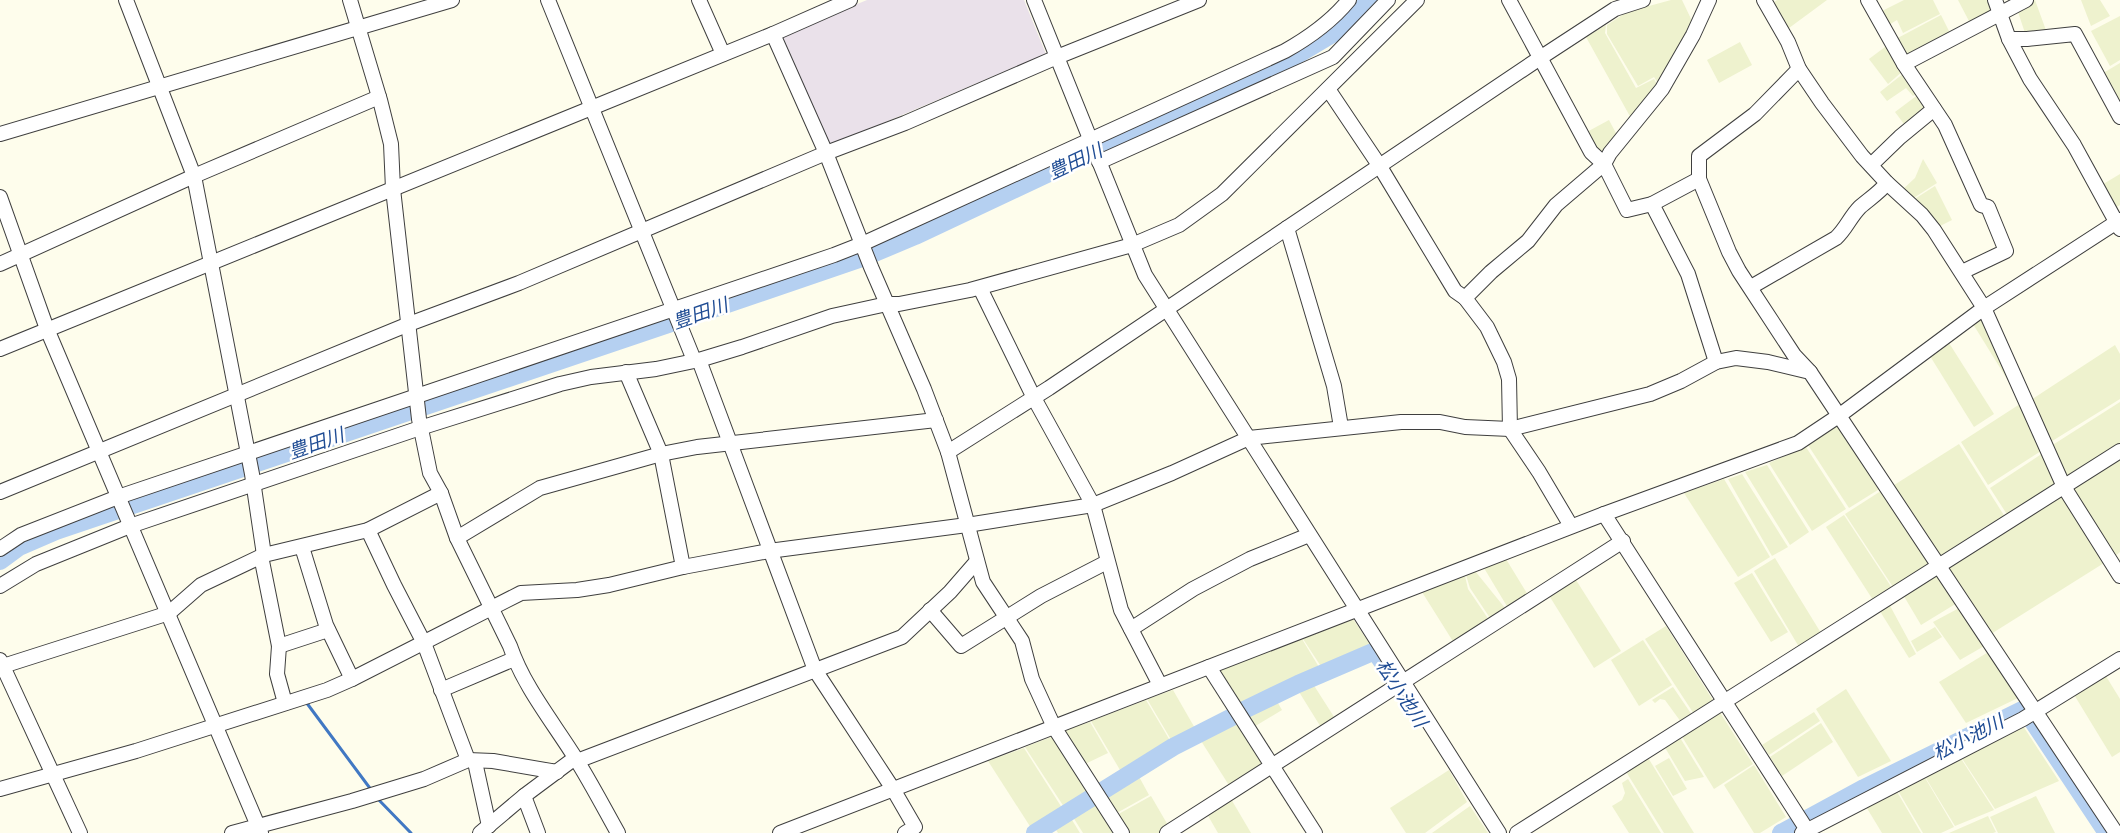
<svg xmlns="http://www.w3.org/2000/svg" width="2120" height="833" font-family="'Roboto Serif','Noto Sans JP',serif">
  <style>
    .industrial { fill: #eae1ea }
    .farmland { fill: #eef2ce }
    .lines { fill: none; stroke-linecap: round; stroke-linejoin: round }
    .stream { stroke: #4178c3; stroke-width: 3 }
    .river { stroke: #b5d0f1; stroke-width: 18 }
    .minor-casing { stroke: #3f3f3f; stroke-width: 16 }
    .minor { stroke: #fff; stroke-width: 14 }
    .labels { text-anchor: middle; stroke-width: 5; stroke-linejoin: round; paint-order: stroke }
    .water-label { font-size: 19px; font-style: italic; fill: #1f4c94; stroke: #fff }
  </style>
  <rect width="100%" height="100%" fill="#fefdec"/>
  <polygon class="industrial" points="867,0 1024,0 1046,54 829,146 780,36"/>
  <g class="farmland">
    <polygon points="1671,0 1682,0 1693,23 1659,85 1654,77 1638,86 1607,34 1607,25 1627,12"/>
    <polygon points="1777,0 1827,0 1785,31 1770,5"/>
    <polygon points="1904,0 1933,0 1940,14 1903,33 1897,20 1887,26 1880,12"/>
    <polygon points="1958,0 1990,0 1994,11 1970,23"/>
    <polygon points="2035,0 2047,33 2026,36 2017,9"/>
    <polygon points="2081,0 2100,0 2110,16 2091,26"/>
    <polygon points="1941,15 1950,33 1903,58 1894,40"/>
    <polygon points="2120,16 2120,60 2110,66 2091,31"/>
    <polygon points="1606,25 1605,33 1636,88 1654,79 1658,86 1632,120 1586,37"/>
    <polygon points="1740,42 1752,65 1719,83 1707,60"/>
    <polygon points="1889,44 1903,71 1888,84 1869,59"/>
    <polygon points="2120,63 2120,112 2100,75"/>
    <polygon points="1904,73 1917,93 1913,96 1906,88 1887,101 1880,92"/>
    <polygon points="1919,94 1928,107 1907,128 1895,112"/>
    <polygon points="1609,120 1618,137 1599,157 1585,133"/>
    <polygon points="1923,159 1937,183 1912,199 1901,191 1915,178"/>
    <polygon points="2120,174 2120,205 2112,210 2100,186"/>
    <polygon points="1935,186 1952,220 1936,228 1913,200"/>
    <polygon points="1984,318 2015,392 1973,324"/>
    <polygon points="1949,343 1994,414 1974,427 1930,356"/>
    <polygon points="2115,345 2120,354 2120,399 2049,443 2031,400"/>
    <polygon points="2120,402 2120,444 2064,479 2051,446"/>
    <polygon points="2020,404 2041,451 1988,485 1961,442"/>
    <polygon points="1839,424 1881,488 1849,508 1808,445"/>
    <polygon points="1959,444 2005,517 1939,559 1891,487"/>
    <polygon points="1806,447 1846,509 1812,531 1769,463"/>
    <polygon points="2043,453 2057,485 2008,516 1990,488"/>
    <polygon points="2120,457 2120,552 2114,557 2071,489"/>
    <polygon points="1767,465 1809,532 1790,545 1745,472"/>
    <polygon points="1742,474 1788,547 1772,556 1728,479"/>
    <polygon points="1724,479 1770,557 1738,577 1684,493"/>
    <polygon points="1884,489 1930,562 1928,566 1893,587 1845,514"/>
    <polygon points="2060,494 2104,563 1991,634 1947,567"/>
    <polygon points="1844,515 1892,588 1873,600 1826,527"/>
    <polygon points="1775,558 1821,633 1799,647 1754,571"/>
    <polygon points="1506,559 1528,595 1508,608 1484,568"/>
    <polygon points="1475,571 1505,608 1490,618 1470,588 1466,575"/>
    <polygon points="1752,573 1788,632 1771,642 1734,583"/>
    <polygon points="1932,574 1939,575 1957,603 1921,625 1902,593"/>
    <polygon points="1465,576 1468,589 1489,620 1454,643 1422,592"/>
    <polygon points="1576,580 1621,651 1594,668 1550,597"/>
    <polygon points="1888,602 1916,654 1909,658 1878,608"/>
    <polygon points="1961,607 1986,645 1960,660 1933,622"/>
    <polygon points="1353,619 1373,649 1324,671 1303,639"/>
    <polygon points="1666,626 1714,702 1694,714 1645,639"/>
    <polygon points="1935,627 1942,637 1917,652 1911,641"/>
    <polygon points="1302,639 1322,672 1241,710 1216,671"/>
    <polygon points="1643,640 1672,685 1639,706 1611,660"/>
    <polygon points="1990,651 2018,694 2018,698 1966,723 1939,682"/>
    <polygon points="2104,673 2120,699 2120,752 2112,757 2073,693"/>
    <polygon points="1327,675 1313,684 1336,720 1322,729 1296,687"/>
    <polygon points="1673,687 1692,715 1681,722 1665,700 1660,699 1655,703 1652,700"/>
    <polygon points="1846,689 1891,761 1858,777 1816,709"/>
    <polygon points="1173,690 1196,730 1173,743 1147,699"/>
    <polygon points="1275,698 1282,710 1252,728 1243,713"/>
    <polygon points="1146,700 1172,744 1123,775 1091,721"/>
    <polygon points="1719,711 1753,764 1714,789 1681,735"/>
    <polygon points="1814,712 1820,721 1769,755 1762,745"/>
    <polygon points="1239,717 1267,763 1230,787 1198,736"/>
    <polygon points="1090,722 1108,753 1083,765 1062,731"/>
    <polygon points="1821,723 1833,742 1782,776 1770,757"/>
    <polygon points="2023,726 2059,781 1995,809 1961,757"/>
    <polygon points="1054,736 1091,795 1066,810 1025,747"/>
    <polygon points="1679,736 1704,777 1685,781 1664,746"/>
    <polygon points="1024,748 1064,811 1033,831 988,761"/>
    <polygon points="1647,756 1694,833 1664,833 1625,770"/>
    <polygon points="1960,757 1994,810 1955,826 1924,775"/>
    <polygon points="1669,758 1687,789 1673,796 1655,766"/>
    <polygon points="1754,765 1786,817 1760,833 1754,833 1724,785"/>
    <polygon points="1449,770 1467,802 1425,833 1406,833 1390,808"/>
    <polygon points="1137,773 1149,795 1115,814 1102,794"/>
    <polygon points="1924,776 1954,827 1941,833 1923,833 1897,789"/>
    <polygon points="1628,779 1661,833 1629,833 1612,806 1622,800 1625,793 1622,783"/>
    <polygon points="1896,790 1921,833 1882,833 1865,805"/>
    <polygon points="1151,796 1169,827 1159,833 1126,833 1115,816"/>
    <polygon points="2036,796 2055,833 1998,833 1990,817"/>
    <polygon points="1231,799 1251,833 1218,833 1207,814"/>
    <polygon points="1094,800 1115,833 1083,833 1071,814"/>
    <polygon points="1470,806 1488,833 1432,833"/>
    <polygon points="1069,815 1080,833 1058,833 1053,825"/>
    <polygon points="1988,816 1996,832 1993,833 1949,833"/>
  </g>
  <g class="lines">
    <g class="stream">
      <polyline points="306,702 372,791"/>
      <polyline points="377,798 411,833"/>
    </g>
    <g class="river">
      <polyline points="0,561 19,547 56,531 704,312 865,257 915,236 1287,61 1334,33 1371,0"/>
      <polyline points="1242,711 1298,684 1375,651 1391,675"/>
      <polyline points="1035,833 1173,747 1234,716"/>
      <polyline points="1781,833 1864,788 2022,710 2026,712 2034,723 2107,833"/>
    </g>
    <g class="minor-casing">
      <g id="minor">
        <polyline points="126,0 194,176 252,474 264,555"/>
        <path d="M350 0 380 100 391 144 393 189 419 419 430 473 441 493 457 538 510 646C524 687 553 722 576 759 591 783 604 808 618 833"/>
        <polyline points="548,0 694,360"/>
        <polyline points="699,0 723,54"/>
        <polyline points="1034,0 1145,275 1499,833"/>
        <polyline points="1509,0 1591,152 1604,164 1610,153 1662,89 1693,35 1709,0"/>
        <polyline points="1764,0 1788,42 1799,69 1822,103 1862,156 1887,183 1922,215 1934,230 1984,308 2064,487 2120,576"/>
        <polyline points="1868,0 1904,64 1945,125 1981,205 1988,207 2006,251 1962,272"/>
        <polyline points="1995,0 2009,39 2030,79 2074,145 2120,229"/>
        <polyline points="773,34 826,153 871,267 924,389 948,452 983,582 1022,641 1032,679 1054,727 1122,833"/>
        <polyline points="2009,39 2027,39 2075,34 2120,117"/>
        <polyline points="1904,64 2026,0"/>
        <polyline points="1799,69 1755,114 1699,156 1699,179 1729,252 1739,271 1794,355 1810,372"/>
        <polyline points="1328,89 1379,165 1455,291 1465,298"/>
        <polyline points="0,134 452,0"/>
        <polyline points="1099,162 1333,57 1388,0"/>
        <polyline points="1871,165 1900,137 1934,109"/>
        <polyline points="0,197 47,329 261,833"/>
        <polyline points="1652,204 1688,274 1716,362"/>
        <polyline points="1287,228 1334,386 1341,427"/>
        <polyline points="0,264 194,176 379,97"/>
        <path d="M1751 287 1836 238C1846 229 1850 217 1860 207 1869 199 1879 193 1887 183"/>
        <polyline points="980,288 1034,398 1093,505 1121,610 1160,685"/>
        <polyline points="0,349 773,34 850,0"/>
        <polyline points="699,360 815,670 893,789 915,827 905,833"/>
        <polyline points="626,372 661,454 683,567"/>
        <polyline points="948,452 1049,388 1540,58 1615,9 1643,0"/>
        <polyline points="0,492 409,324 519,283 826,153 905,123 1057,57 1199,0"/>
        <polyline points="1604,514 1809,833"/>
        <polyline points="1571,526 1539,472 1510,429 1509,379 1504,362 1487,327 1465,298 1491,272 1528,241 1556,205 1604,164 1627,210 1652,204 1699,179"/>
        <polyline points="368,530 394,585 424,643 468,760"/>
        <polyline points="457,538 540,488 661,454 697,447 936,420"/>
        <polyline points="302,547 326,625 352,679"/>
        <path d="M0 549 21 535 118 497 834 255 862 244 1285 51C1310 37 1331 22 1349 0"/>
        <polyline points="261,556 279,646 277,674 285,703"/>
        <polyline points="0,586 36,564 130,526 420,428 560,384 591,377 656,369 699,360 742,347 832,316 887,304 899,304 970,290 1132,245 1179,225 1222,194 1417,0"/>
        <polyline points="930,610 961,646 1041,596 1107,562"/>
        <polyline points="1131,629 1193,589 1250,559 1309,535"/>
        <polyline points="279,646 328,630"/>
        <polyline points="0,660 80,833"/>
        <polyline points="3,666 169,613 201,585 264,555 368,530 441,493"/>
        <polyline points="1209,667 1315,833"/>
        <polyline points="441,690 514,659"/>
        <polyline points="577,761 902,637 950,592 977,561"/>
        <polyline points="475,762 489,826"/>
        <polyline points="0,789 136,751 327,690 352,679 521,593 577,590 609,585 683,567 769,551 967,525 1093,505 1172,473 1249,438 1401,422 1440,422 1465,427 1510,429 1650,394 1681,381 1716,362 1736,358 1768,362 1810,372 2116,833"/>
        <polyline points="524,796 538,833"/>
        <polyline points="232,833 352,801 424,779 468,760 493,761 557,772"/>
        <polyline points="480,833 524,796 575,758"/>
        <polyline points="780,833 1604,514 1798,443 1840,415 1984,308 2120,220"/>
        <polyline points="1167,833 1623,541"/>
        <polyline points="1517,833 2120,451"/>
        <polyline points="1802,833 2023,719 2120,659"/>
      </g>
    </g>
    <use href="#minor" class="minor"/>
  </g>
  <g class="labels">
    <g class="water-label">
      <text transform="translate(1075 161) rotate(-25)" y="7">豊田川</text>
      <text transform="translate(700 313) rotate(-19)" y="7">豊田川</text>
      <text transform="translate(316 443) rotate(-19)" y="7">豊田川</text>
      <text transform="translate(1402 693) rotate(57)" y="7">松小池川</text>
      <text transform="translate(1968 737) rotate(-27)" y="7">松小池川</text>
    </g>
  </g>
</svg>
